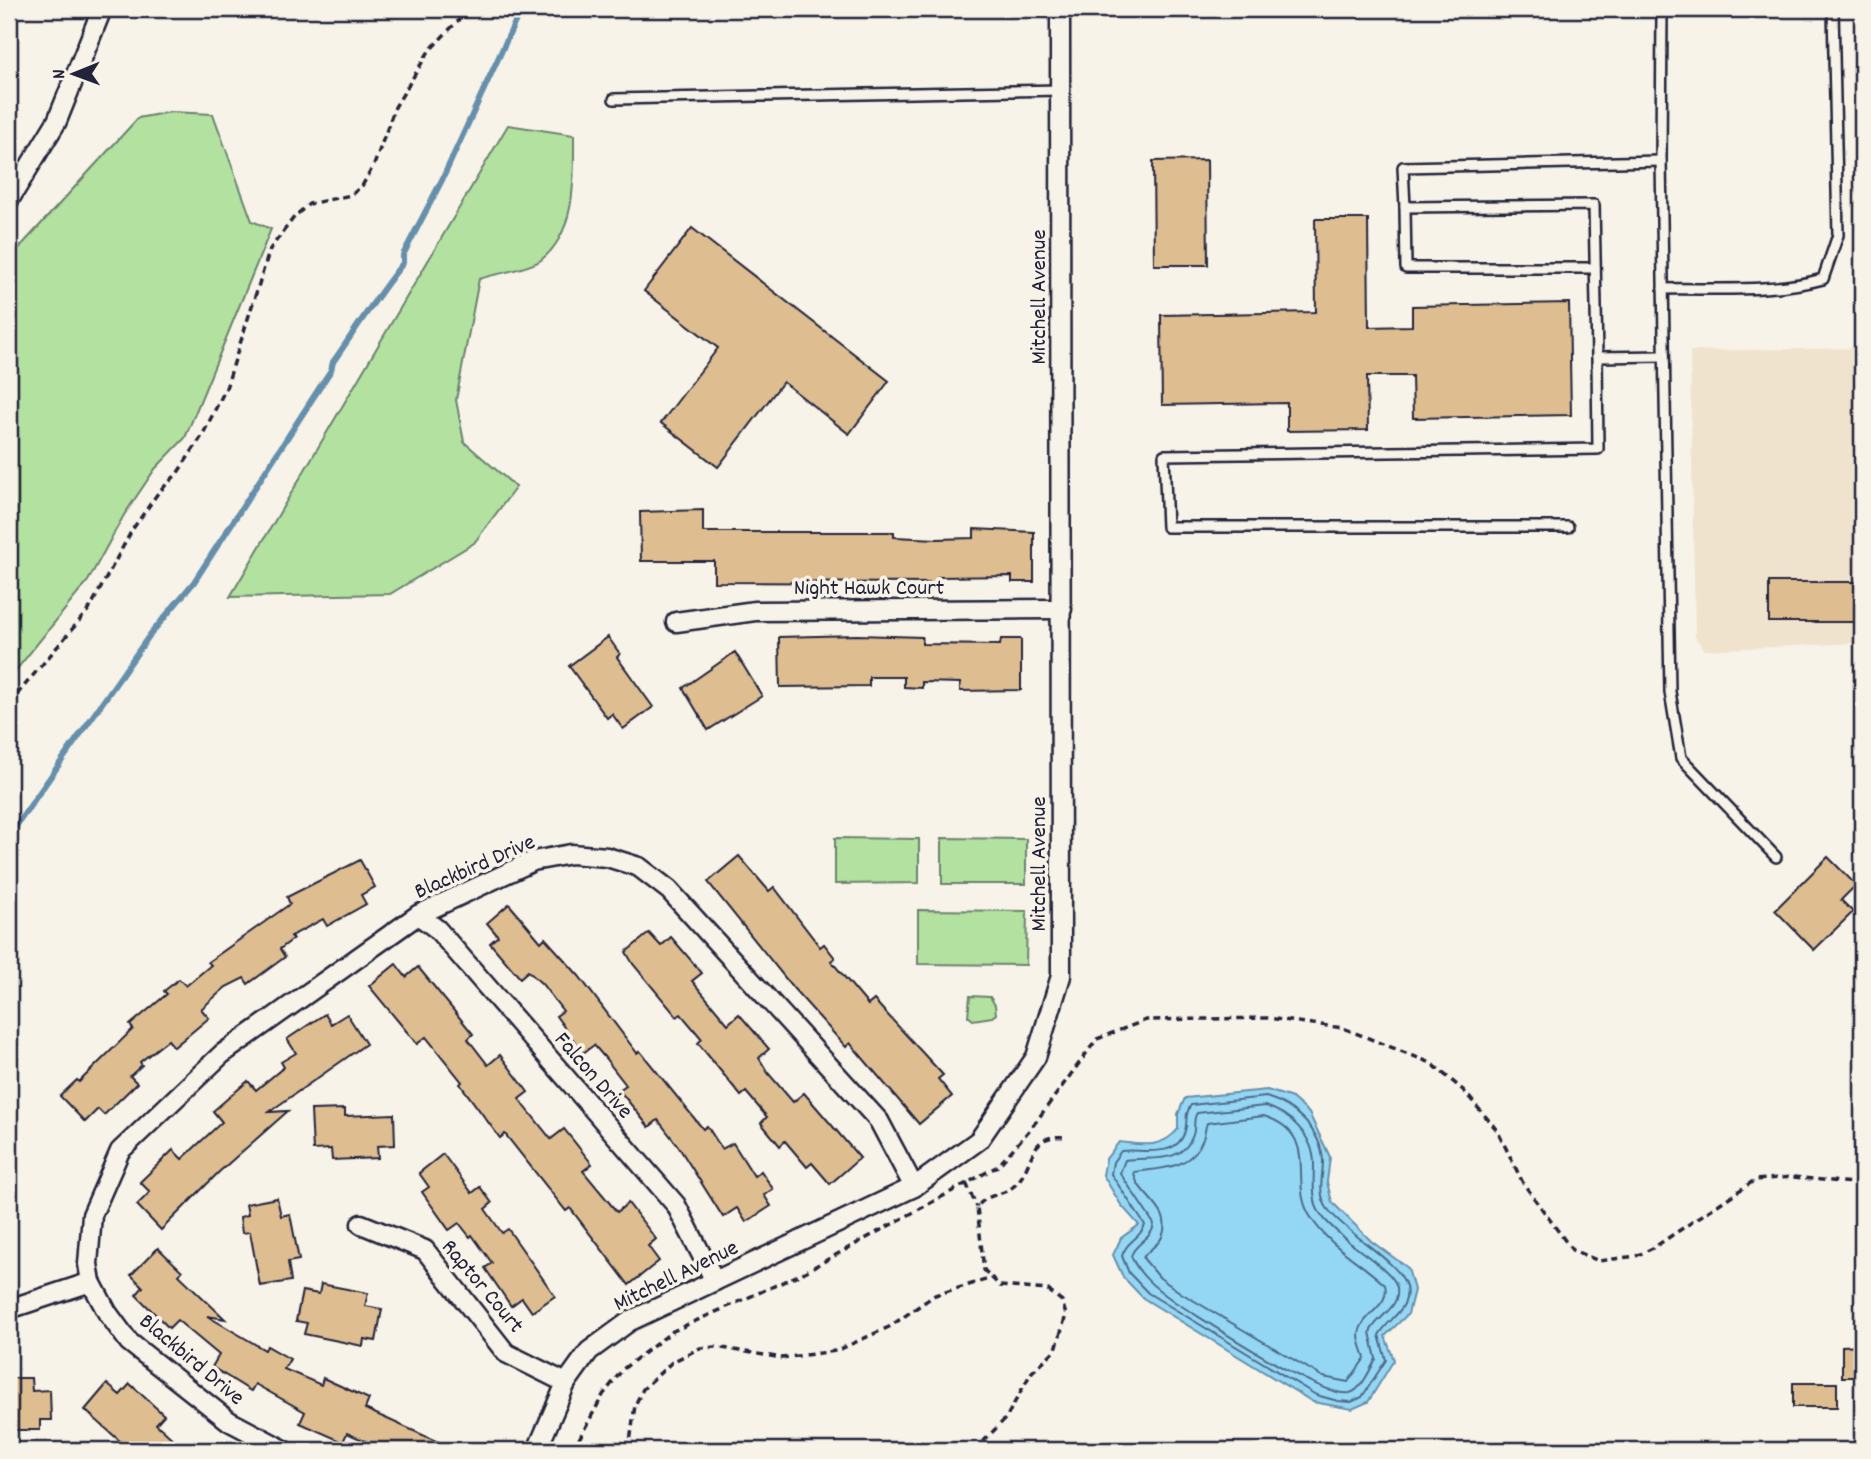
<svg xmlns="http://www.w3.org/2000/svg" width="1871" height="1459" font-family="Dekko,sans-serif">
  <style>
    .built { fill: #f0e3ce }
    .green { fill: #b3e1a0; stroke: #6a826e; stroke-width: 2 }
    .water { fill: #94d7f5; stroke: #668fab; stroke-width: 2 }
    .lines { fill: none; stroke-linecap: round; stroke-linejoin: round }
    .shore { stroke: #506a85; stroke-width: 2 }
    .stream { stroke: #668fab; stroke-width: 6 }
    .building { fill: #debe91; stroke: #22223b; stroke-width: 2 }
    .lane-casing { stroke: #22223b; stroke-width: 14 }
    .street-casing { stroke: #22223b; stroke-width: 23 }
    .path { stroke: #22223b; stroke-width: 3.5; stroke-dasharray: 7 5; stroke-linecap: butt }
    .lane { stroke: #f7f3e8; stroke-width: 9 }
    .street { stroke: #f7f3e8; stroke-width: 18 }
    .labels { text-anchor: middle; stroke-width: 7; stroke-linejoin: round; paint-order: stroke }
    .street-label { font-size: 23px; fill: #22223b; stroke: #f7f3e8 }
  </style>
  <rect width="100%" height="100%" fill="#f7f3e8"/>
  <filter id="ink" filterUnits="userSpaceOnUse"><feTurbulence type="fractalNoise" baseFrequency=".0143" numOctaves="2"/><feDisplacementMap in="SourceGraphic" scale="14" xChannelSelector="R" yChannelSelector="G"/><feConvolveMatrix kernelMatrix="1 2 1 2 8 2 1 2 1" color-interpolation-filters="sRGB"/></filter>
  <g filter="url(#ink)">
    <polygon class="built" points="1862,348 1862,643 1705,650 1695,637 1690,351"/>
    <g class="green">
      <polygon points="170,112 213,114 252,221 271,229 185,438 155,469 124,515 88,581 9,679 9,259 138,118"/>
      <path d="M508 125 574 135C574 176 577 232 541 260 529 269 494 274 479 279L456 400 464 442 516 487 474 543 390 594 230 597Z"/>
      <polygon points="835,838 919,839 919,883 835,884"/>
      <polygon points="942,838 1026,839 1026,884 942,884"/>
      <polygon points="918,910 1027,911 1026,965 918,964"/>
      <polygon points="970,996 990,997 995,1005 996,1014 992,1017 973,1020 968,1016"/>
    </g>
    <path class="water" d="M1267 1090 1292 1098 1309 1113 1330 1157 1327 1182 1332 1202 1371 1241 1408 1268 1414 1290 1408 1314 1385 1336 1394 1360 1368 1402 1352 1409 1313 1402 1143 1298 1123 1277 1113 1255 1121 1238 1139 1225 1121 1205 1103 1175 1106 1159 1119 1142C1142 1145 1162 1149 1178 1129V1114L1185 1098Z"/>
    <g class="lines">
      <g class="shore">
        <path d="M1266 1097C1293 1105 1321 1129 1323 1161 1323 1176 1317 1193 1327 1208 1345 1233 1400 1262 1406 1286 1411 1309 1389 1318 1379 1335L1386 1360 1362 1397 1351 1402 1338 1401 1316 1395 1148 1293 1129 1273 1122 1256C1126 1241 1141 1238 1145 1225L1111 1174 1113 1162 1121 1151C1141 1148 1177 1160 1185 1131 1188 1121 1184 1114 1191 1105Z"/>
        <path d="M1265 1106C1289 1113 1313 1135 1314 1163 1314 1178 1312 1190 1316 1205 1320 1218 1335 1229 1344 1238 1357 1250 1396 1273 1397 1288 1400 1309 1377 1316 1370 1332L1376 1359C1370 1369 1362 1390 1350 1393 1322 1399 1205 1320 1175 1302 1157 1289 1140 1277 1131 1256 1135 1242 1152 1240 1154 1224L1120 1173 1125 1160C1149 1156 1182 1166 1193 1135 1196 1127 1192 1120 1197 1113Z"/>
        <path d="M1264 1116C1322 1135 1288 1182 1310 1216 1328 1246 1361 1262 1385 1285 1391 1307 1361 1313 1359 1335 1359 1343 1363 1350 1365 1358L1348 1382 1323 1377 1181 1293 1160 1278 1143 1258C1147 1250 1158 1246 1162 1237 1175 1208 1136 1196 1134 1172 1161 1168 1191 1170 1203 1139 1205 1133 1205 1128 1207 1123Z"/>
      </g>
      <path class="stream" d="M9 836 149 636 194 582 331 370 333 362C357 328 377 295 403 263V255L442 180 521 9"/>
    </g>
    <g class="building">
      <polygon points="1207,160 1208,265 1154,265 1153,161"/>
      <polygon points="1315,219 1368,219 1369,327 1412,326 1412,306 1569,303 1571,415 1413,418 1412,376 1367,376 1368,430 1287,431 1287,403 1162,405 1161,315 1316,312"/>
      <polygon points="692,228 889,381 849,434 783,382 718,467 661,423 718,348 644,291"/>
      <polygon points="703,510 703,532 894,532 894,537 937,539 974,538 974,529 1034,532 1034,582 1012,582 1012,576 938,577 938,583 714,582 714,561 641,561 640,512"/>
      <rect x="1769" y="582" width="93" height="40"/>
      <polygon points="857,635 922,637 922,644 1000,645 1001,639 1021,639 1021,690 960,691 960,683 922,682 922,688 904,687 904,677 869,677 869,686 780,687 779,637"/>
      <polygon points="608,637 620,654 617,657 653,707 623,729 612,714 607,718 569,666"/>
      <polygon points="735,652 762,696 708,730 683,688"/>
      <polygon points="739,856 769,891 774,887 820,947 824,944 835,958 831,961 868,1005 874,1000 943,1075 938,1079 952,1096 919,1124 850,1043 846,1047 794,989 708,882"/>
      <polygon points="1828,857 1856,885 1841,900 1853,912 1814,950 1775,910"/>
      <polygon points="360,860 375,887 361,895 366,904 327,926 323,919 291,936 293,939 280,949 285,957 248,984 244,978 226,987 201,1009 209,1018 174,1047 168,1040 140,1062 142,1065 130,1076 137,1083 104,1115 98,1109 85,1122 60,1096 77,1080 79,1082 133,1029 130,1025 167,994 164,991 179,979 186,986 211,965 208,962 290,904 287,897"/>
      <polygon points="509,904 541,942 545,938 579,976 637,1053 640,1051 703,1129 707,1126 722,1149 733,1143 754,1176 761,1171 773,1189 764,1195 771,1206 746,1222 737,1208 723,1217 678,1146 658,1120 649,1127 619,1090 626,1085 605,1058 594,1045 583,1053 556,1016 563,1011 542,984 528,971 520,978 490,943 498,936 487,923"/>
      <polygon points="649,933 661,946 671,937 702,973 692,981 728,1024 739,1014 769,1049 759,1058 768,1073 793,1102 804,1093 860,1158 830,1184 812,1163 807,1167 785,1141 780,1146 761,1123 767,1117 746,1092 741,1096 698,1043 702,1039 681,1014 677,1017 633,964 626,952"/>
      <polygon points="396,964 406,977 418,967 473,1034 468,1039 488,1065 500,1055 528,1092 519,1099 551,1139 564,1129 592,1164 583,1171 617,1212 628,1203 656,1239 648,1246 659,1261 629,1285 570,1208 566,1211 505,1134 500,1138 460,1084 462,1082 426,1037 417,1044 369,986"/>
      <polygon points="325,1014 331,1024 347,1014 366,1044 269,1112 288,1111 219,1172 161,1230 137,1205 150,1192 140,1182 173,1150 182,1159 222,1122 213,1111 248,1081 256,1090 284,1067 281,1062 296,1053 287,1039"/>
      <polygon points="345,1109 345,1116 394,1114 395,1145 377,1146 378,1158 332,1160 331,1149 313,1150 311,1110"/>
      <polygon points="443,1154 472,1193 480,1187 492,1203 485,1209 502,1233 508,1229 555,1296 532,1312 522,1298 511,1306 485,1268 492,1263 472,1235 470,1237 459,1223 449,1230 422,1192 429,1187 419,1173"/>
      <polygon points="277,1198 281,1216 290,1214 299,1260 288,1262 291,1281 260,1286 250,1232 242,1233 240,1217 248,1215 246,1204"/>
      <polygon points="158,1248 182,1271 179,1275 225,1319 207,1316 265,1350 267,1346 290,1359 284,1369 321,1385 323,1378 369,1399 365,1409 456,1450 385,1450 347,1433 343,1442 300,1423 305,1412 255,1384 251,1391 212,1367 219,1355 177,1320 169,1328 136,1295 143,1287 131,1275"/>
      <polygon points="321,1284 368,1293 365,1306 382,1309 376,1341 364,1339 363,1346 304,1334 307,1323 296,1321 302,1291 319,1294"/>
      <polygon points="1862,1345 1862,1377 1842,1377 1842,1346"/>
      <polygon points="9,1378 31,1378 32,1391 50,1390 51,1420 40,1420 40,1430 12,1430 12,1427 9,1427"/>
      <rect x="1793" y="1383" width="44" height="24"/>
      <polygon points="107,1384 120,1395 130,1384 164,1415 156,1424 185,1450 130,1450 85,1410"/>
    </g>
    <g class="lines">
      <g class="lane-casing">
        <g id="lane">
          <polyline points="1662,9 1661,161 1670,692 1681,758 1776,857"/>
          <polyline points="614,99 1061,90"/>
          <polyline points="1661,161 1403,167 1405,207 1594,205 1597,357 1664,356"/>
          <polyline points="1405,207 1406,268 1595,268"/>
          <path d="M1663 289C1715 288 1772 293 1823 279L1838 235 1833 9"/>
          <polyline points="1568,527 1167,527 1164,455 1598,449 1597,357"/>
        </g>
      </g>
      <g class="street-casing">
        <g id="street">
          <polyline points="9,200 57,121 102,9"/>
          <polyline points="676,622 755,611 1062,609"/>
          <polyline points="418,915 437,929 676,1205 715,1281"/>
          <polyline points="361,1224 425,1250 506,1353 566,1383"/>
          <polyline points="9,1309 91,1282"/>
          <polyline points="284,1450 229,1421 129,1342 107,1312 91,1282 88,1264 92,1215 120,1151 222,1054 418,915 533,861 571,854 607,857 639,867 669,890 879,1121 914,1187"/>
          <polyline points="537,1450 566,1383 589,1351 630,1321 914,1187 979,1140 1036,1057 1061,976 1060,9"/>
        </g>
      </g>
      <g class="path">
        <polyline points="9,704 90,608 132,530 158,493 177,474 202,436 226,388 270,249 295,216 309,204 351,195 362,186 374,165 395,107 429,51 469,9"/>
        <polyline points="966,1183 977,1207"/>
        <polyline points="573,1450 603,1395 623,1369 673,1331 801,1274 998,1166 1032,1127 1097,1039 1146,1020 1268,1018 1343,1028 1431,1063 1463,1090 1497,1130 1523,1183 1572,1250 1599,1261 1636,1256 1653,1248 1755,1180 1793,1177 1862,1184"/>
        <polyline points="629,1450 635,1405 643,1389 672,1362 700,1348 716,1347 782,1358 836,1351 889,1327 935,1295 992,1278"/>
        <path d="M975 1450 1006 1418 1031 1373 1056 1349 1066 1315 1062 1301 1048 1290 1000 1286 984 1270 977 1207C987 1193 1003 1196 1014 1186 1036 1166 1026 1133 1065 1137"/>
      </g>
      <use href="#lane" class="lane"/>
      <use href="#street" class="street"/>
    </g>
  </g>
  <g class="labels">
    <g class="street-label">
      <text transform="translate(1037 297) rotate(-90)" y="8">Mitchell Avenue</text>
      <text x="869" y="594">Night Hawk Court</text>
      <text transform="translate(1037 864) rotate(-90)" y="8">Mitchell Avenue</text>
      <text transform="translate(474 865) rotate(-24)" y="8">Blackbird Drive</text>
      <text transform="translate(595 1074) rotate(49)" y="8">Falcon Drive</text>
      <text transform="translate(675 1274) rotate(-26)" y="8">Mitchell Avenue</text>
      <text transform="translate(484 1285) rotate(50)" y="8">Raptor Court</text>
      <text transform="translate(193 1358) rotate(40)" y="8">Blackbird Drive</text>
    </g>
  </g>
  <rect width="1871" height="1459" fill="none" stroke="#f7f3e8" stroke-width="35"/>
  <rect x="18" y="18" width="1836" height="1424" fill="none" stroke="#22223b" stroke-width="2.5" filter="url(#ink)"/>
  <g transform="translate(74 74) rotate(269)" stroke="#f7f3e8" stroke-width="5" paint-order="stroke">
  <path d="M0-5L12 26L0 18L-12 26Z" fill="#22223b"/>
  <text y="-10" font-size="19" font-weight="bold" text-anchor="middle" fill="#22223b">N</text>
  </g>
</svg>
